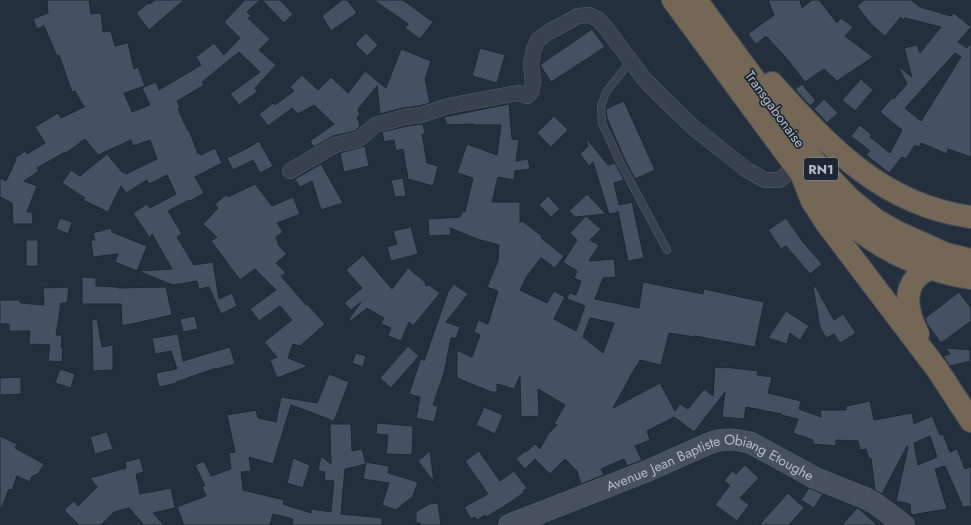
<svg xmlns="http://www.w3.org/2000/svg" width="971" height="525" font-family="Jost,sans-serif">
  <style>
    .building { fill: #455162; stroke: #1f2835; fill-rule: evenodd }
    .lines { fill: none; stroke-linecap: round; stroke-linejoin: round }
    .lane-casing { stroke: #565f6c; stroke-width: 8 }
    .street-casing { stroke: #565f6c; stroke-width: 16 }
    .secondary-casing { stroke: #565f6c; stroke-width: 22 }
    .highway-casing { stroke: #434c59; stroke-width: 24 }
    .lane { stroke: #38414e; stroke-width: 7 }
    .street { stroke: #38414e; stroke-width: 15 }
    .secondary { stroke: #465061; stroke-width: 21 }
    .highway { stroke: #746855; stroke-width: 22 }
    .labels { text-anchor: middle; stroke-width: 3.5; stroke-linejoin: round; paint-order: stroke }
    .shield { fill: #1d2633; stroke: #878f9c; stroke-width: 1 }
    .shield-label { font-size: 13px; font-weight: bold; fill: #b4bcc9 }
    .street-label { font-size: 14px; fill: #b4bcc9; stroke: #1d2633 }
  </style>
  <rect width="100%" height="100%" fill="#242f3e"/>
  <g class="building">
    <polygon points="47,0 89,0 91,14 101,13 103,32 111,31 115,46 128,43 134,69 138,67 145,86 124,93 132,112 150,105 142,88 156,82 159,90 201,65 196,57 214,43 224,55 240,38 224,22 245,0 260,0 247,12 251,16 248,18 270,39 259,50 276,65 255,88 257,92 239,105 230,94 260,72 239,52 202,82 204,85 177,101 180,108 178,109 188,131 189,130 198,154 200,153 201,155 215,148 222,163 195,177 204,193 190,201 189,200 168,211 182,234 177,237 194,265 213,262 219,299 232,293 237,306 221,314 209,287 199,289 197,281 173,285 138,271 172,269 152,234 150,238 133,213 147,204 150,208 176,194 167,175 149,184 147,180 126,193 121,186 108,212 83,200 85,198 62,183 71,170 80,176 107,154 123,173 125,172 126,174 157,159 150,140 133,146 131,140 98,155 85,139 66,153 65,152 37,168 39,171 24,181 37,186 27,212 32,212 33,224 13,224 12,203 0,197 0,178 6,181 16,160 15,158 25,151 27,154 45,143 35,127 58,113 61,118 84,107 75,91 72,92 59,55 57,56 44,26 37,29 33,19 48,13"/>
    <polygon points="155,0 184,0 149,30 136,13 148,3 150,4"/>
    <polygon points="262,0 280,0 293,14 284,23"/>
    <polygon points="342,0 347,0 357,13 331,31 322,16"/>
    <polygon points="374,0 403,0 433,22 420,39 405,28 408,24"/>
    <polygon points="768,0 800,0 802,8 812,0 819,0 837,23 841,18 853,27 845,36 873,57 837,81 824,69 805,82 788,60 766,36 756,44 748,34 774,15"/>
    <path d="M864 0H911L920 7 951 16 954 13 971 27 958 42 967 48 971 42V157L948 149 947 154 921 143 919 147 915 145 906 159 902 157 889 173 866 155 870 151 851 136 860 125 872 135 870 137 890 153 902 130 880 112 892 98 894 99 907 84 898 66 912 77 904 48 917 45 920 53 941 27 905 18 903 20 901 17 885 36 871 24 857 6ZM955 53 961 57 921 121 905 108Z"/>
    <polygon points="592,29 605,47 551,82 540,65"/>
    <polygon points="366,33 378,45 367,56 355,44"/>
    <polygon points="480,48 505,55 497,83 472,76"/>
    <polygon points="401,49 431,61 425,79 430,103 419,106 403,108 380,114 377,86 358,109 360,116 357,117 360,126 355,131 333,136 314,147 310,141 334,124 314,105 298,114 292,108 268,126 259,114 273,103 275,105 294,91 290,87 302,75 318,90 331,77 348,93 365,71 386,88"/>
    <polygon points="861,79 873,90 855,111 842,100"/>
    <polygon points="802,84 816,101 810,106 795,89"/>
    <polygon points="824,99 838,113 827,123 814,109"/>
    <polygon points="624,101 655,170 635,179 625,160 607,118 606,109"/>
    <path d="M509 104 512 139 519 140 516 161 528 159 530 169 515 171 514 180 498 177 492 202H520V223L522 221 542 236 541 238 564 256 555 268 541 258 527 276 520 290 547 303 554 291 565 297 554 319 576 331 585 306 567 299 569 293 576 295 581 281 574 278 577 271 563 262 577 240 570 233 586 216 601 229 590 240 599 245 589 261 614 259 616 277 603 278 595 299 639 308 643 282 703 294 704 289 764 302 755 347 695 336V337L669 333 661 365 640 360 637 366H636L613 408 660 383 675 411 680 404 688 409 704 389 713 396 715 367 724 368V367L758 371 757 375 772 377 768 393 801 401 799 409 821 417 820 410H846V406L870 401 874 420 912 413 914 424 932 416 940 435 943 434 950 452 957 449 965 469 971 466V506L963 507 945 466 935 469 947 509 911 515 910 504 896 501 908 447 907 446 882 494 875 490 871 458 869 459 866 449 860 450 858 441 836 440V446L813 444V440L793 433 798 419 781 415 782 414 746 407 744 419 722 417 725 392 694 432 674 417 647 431 650 440 635 446 642 460 627 466 624 459 601 469 604 475 581 484 577 471 565 459 550 474 535 459 525 469 516 459 525 451 526 452 535 444 540 449 548 434 557 425 554 424 565 405 538 389 539 416 521 417 520 376 514 389 497 384V392H491L457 378V350L472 357 480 335 474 332 478 320 488 324 498 291 487 287 498 261 499 245 477 239 450 228 451 235 429 236 428 219 460 217 463 211 465 212 473 178 457 173 467 144 497 155 501 125H474V124L447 125 444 117ZM590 318 614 323 603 353 583 337ZM930 436 937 457 918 465 914 443Z"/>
    <polygon points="554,116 568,130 551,147 537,133"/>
    <polygon points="423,124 425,134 422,134 427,163 438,166 433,186 408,179 403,149 396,151 394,140 384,142 382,132 407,126"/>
    <polygon points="586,138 608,165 615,163 624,180 614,183 619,205 632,202 644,258 628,261 618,211 616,213 609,214 593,162 589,166 580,154 588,146"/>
    <polygon points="259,141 273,166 260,173 253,160 233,170 227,158 246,149"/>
    <polygon points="365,146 369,166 344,172 340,153"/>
    <polygon points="321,164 343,203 321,210 312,181 300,187 295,179"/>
    <polygon points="403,178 406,196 395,197 391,180"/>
    <polygon points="255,184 272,206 293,197 300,214 277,223 283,232 276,237 279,246 287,254 276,263 286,273 281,276 306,305 307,304 325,324 300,346 293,344 288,358 308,366 277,378 270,360 277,357 264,342 292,320 280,306 259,321 250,309 276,290 255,269 240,280 211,241 217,237 203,224 218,208 215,204 226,195 228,197"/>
    <polygon points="587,194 606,214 575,217 569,211"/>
    <polygon points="548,196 560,209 551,217 539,205"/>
    <polygon points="60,218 72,222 68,234 56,229"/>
    <polygon points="786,218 803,242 822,264 810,274 786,246 781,249 768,230"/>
    <polygon points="411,227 418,254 391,261 387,247 397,244 393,231"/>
    <polygon points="111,228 112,232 147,246 137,271 115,262 118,254 93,257 91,240 95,240 93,233"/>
    <rect x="26" y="240" width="12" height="26"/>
    <polygon points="363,255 392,289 408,268 425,282 426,286 429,285 440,293 413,326 409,322 401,341 388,336 391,328 381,324 384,318 367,308 351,321 349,319 361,302 351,310 344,303 362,288 346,270"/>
    <polygon points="82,277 96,278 96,286 118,287 118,288 166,287 172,315 122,326 121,304 82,304"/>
    <polygon points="454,284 468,294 446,322 460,327 456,338 451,338 444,373 433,405 438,406 434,422 416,418 420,397 409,394 421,358 424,361 448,292"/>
    <polygon points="815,286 834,320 843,314 856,333 840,343 834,334 826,338 820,327 813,287"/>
    <polygon points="69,287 67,303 61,303 56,335 62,335 61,348 63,348 62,362 48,361 50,345 29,344 30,331 9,331 9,324 0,324 0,300 20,300 20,303 44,305 43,288"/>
    <polygon points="959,292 971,308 971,321 941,343 927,324 925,318"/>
    <polygon points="786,311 809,326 800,340 790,333 787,344 768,338"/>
    <polygon points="195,316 198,329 183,332 180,319"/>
    <polygon points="97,319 102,347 113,345 113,370 93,371 92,320"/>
    <polygon points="178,334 183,361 216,351 230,347 235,364 216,369 216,368 176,382 177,383 159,387 156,373 177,369 171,351 155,354 152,338"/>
    <polygon points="408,346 419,356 391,388 380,378"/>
    <polygon points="946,348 970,350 970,361 950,366 943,356 950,354"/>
    <polygon points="356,353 366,356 363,367 352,363"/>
    <polygon points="60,369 75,374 71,388 55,383"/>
    <polygon points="329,374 349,382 334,421 291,405 273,464 249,457 251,471 241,472 243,490 284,500 283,504 311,513 311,509 331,512 334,481 324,480 325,472 318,471 321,456 331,464 330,424 351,424 352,451 362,449 366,464 345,469 341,514 382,518 382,525 292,525 293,519 273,514 270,525 184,525 177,507 206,496 202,487 205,486 195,465 204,461 211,476 231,469 229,453 235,452 227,415 256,410 258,418 276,422 281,397 317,403"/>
    <polygon points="21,377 21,394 0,395 0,378"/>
    <polygon points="484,407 503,415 495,434 476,425"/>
    <polygon points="377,423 413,426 412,455 386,454 388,435 376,434"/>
    <polygon points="107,432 113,449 95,454 90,437"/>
    <polygon points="0,436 17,444 15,448 44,464 38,474 32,476 30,482 17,476 12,490 9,489 1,509 0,509"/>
    <polygon points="430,451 434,482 418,461"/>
    <polygon points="479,451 500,481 514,471 527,488 523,491 525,492 503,507 486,517 485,515 477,520 475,517 471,519 464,507 488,494 465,461"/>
    <polygon points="140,458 144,472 136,474 140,494 171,488 175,508 153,513 164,525 144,525 129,508 114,512 101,525 79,525 64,510 74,501 78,506 97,487 90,478 126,468 125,462"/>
    <polygon points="293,458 310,465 303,488 287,483"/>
    <polygon points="366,462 389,466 388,473 418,482 413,496 396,510 382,505 389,483 363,479"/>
    <polygon points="745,465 759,478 740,498 749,505 737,521 715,505 730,485 724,481 732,471 736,474"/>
    <polygon points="809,488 823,494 814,508 801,500"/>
    <polygon points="788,493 804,508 789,525 759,525"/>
    <polygon points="438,503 441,525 420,525 420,523 416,523 416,512 429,504"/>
    <polygon points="857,508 858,508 877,525 842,525"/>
  </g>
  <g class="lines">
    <g class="lane-casing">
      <polyline id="lane" points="630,62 606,92 601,106 602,123 619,160 667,250"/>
    </g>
    <g class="street-casing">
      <polyline id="street" points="290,171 335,145 359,139 375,125 405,117 421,115 448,106 518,93 527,96 531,92 533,82 531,64 534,49 538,40 547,33 578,16 589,15 598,19 606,28 645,80 666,101 694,128 747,170 765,180 779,180 795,168"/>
    </g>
    <g class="secondary-casing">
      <g id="secondary">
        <path id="s1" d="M509 525 647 471 710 443C724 438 736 439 751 443L815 478 865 498 876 504 904 525"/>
      </g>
    </g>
    <g class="highway-casing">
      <g id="highway">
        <polyline points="673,0 802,175 812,201 827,224 937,369 971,421"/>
        <polyline points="696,0 815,162 849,198 876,220 897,232 946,254 971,260"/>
        <path d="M772 83C828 146 882 205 971 217"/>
        <path d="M818 192C831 206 845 221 861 232 892 255 932 273 971 278"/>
        <path d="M918 334C910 318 902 294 916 278 922 272 932 267 940 263"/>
      </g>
    </g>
    <use href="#lane" class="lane"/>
    <use href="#street" class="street"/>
    <use href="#secondary" class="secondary"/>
    <use href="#highway" class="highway"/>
  </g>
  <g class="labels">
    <rect class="shield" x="804" y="158" width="34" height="22" rx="3"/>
    <g class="shield-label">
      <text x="821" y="174">RN1</text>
    </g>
    <g class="street-label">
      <text transform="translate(775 109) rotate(54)" y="5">Transgabonaise</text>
      <text dy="5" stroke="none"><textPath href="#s1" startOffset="217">Avenue Jean Baptiste Obiang Etoughe</textPath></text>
    </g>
  </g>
</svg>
